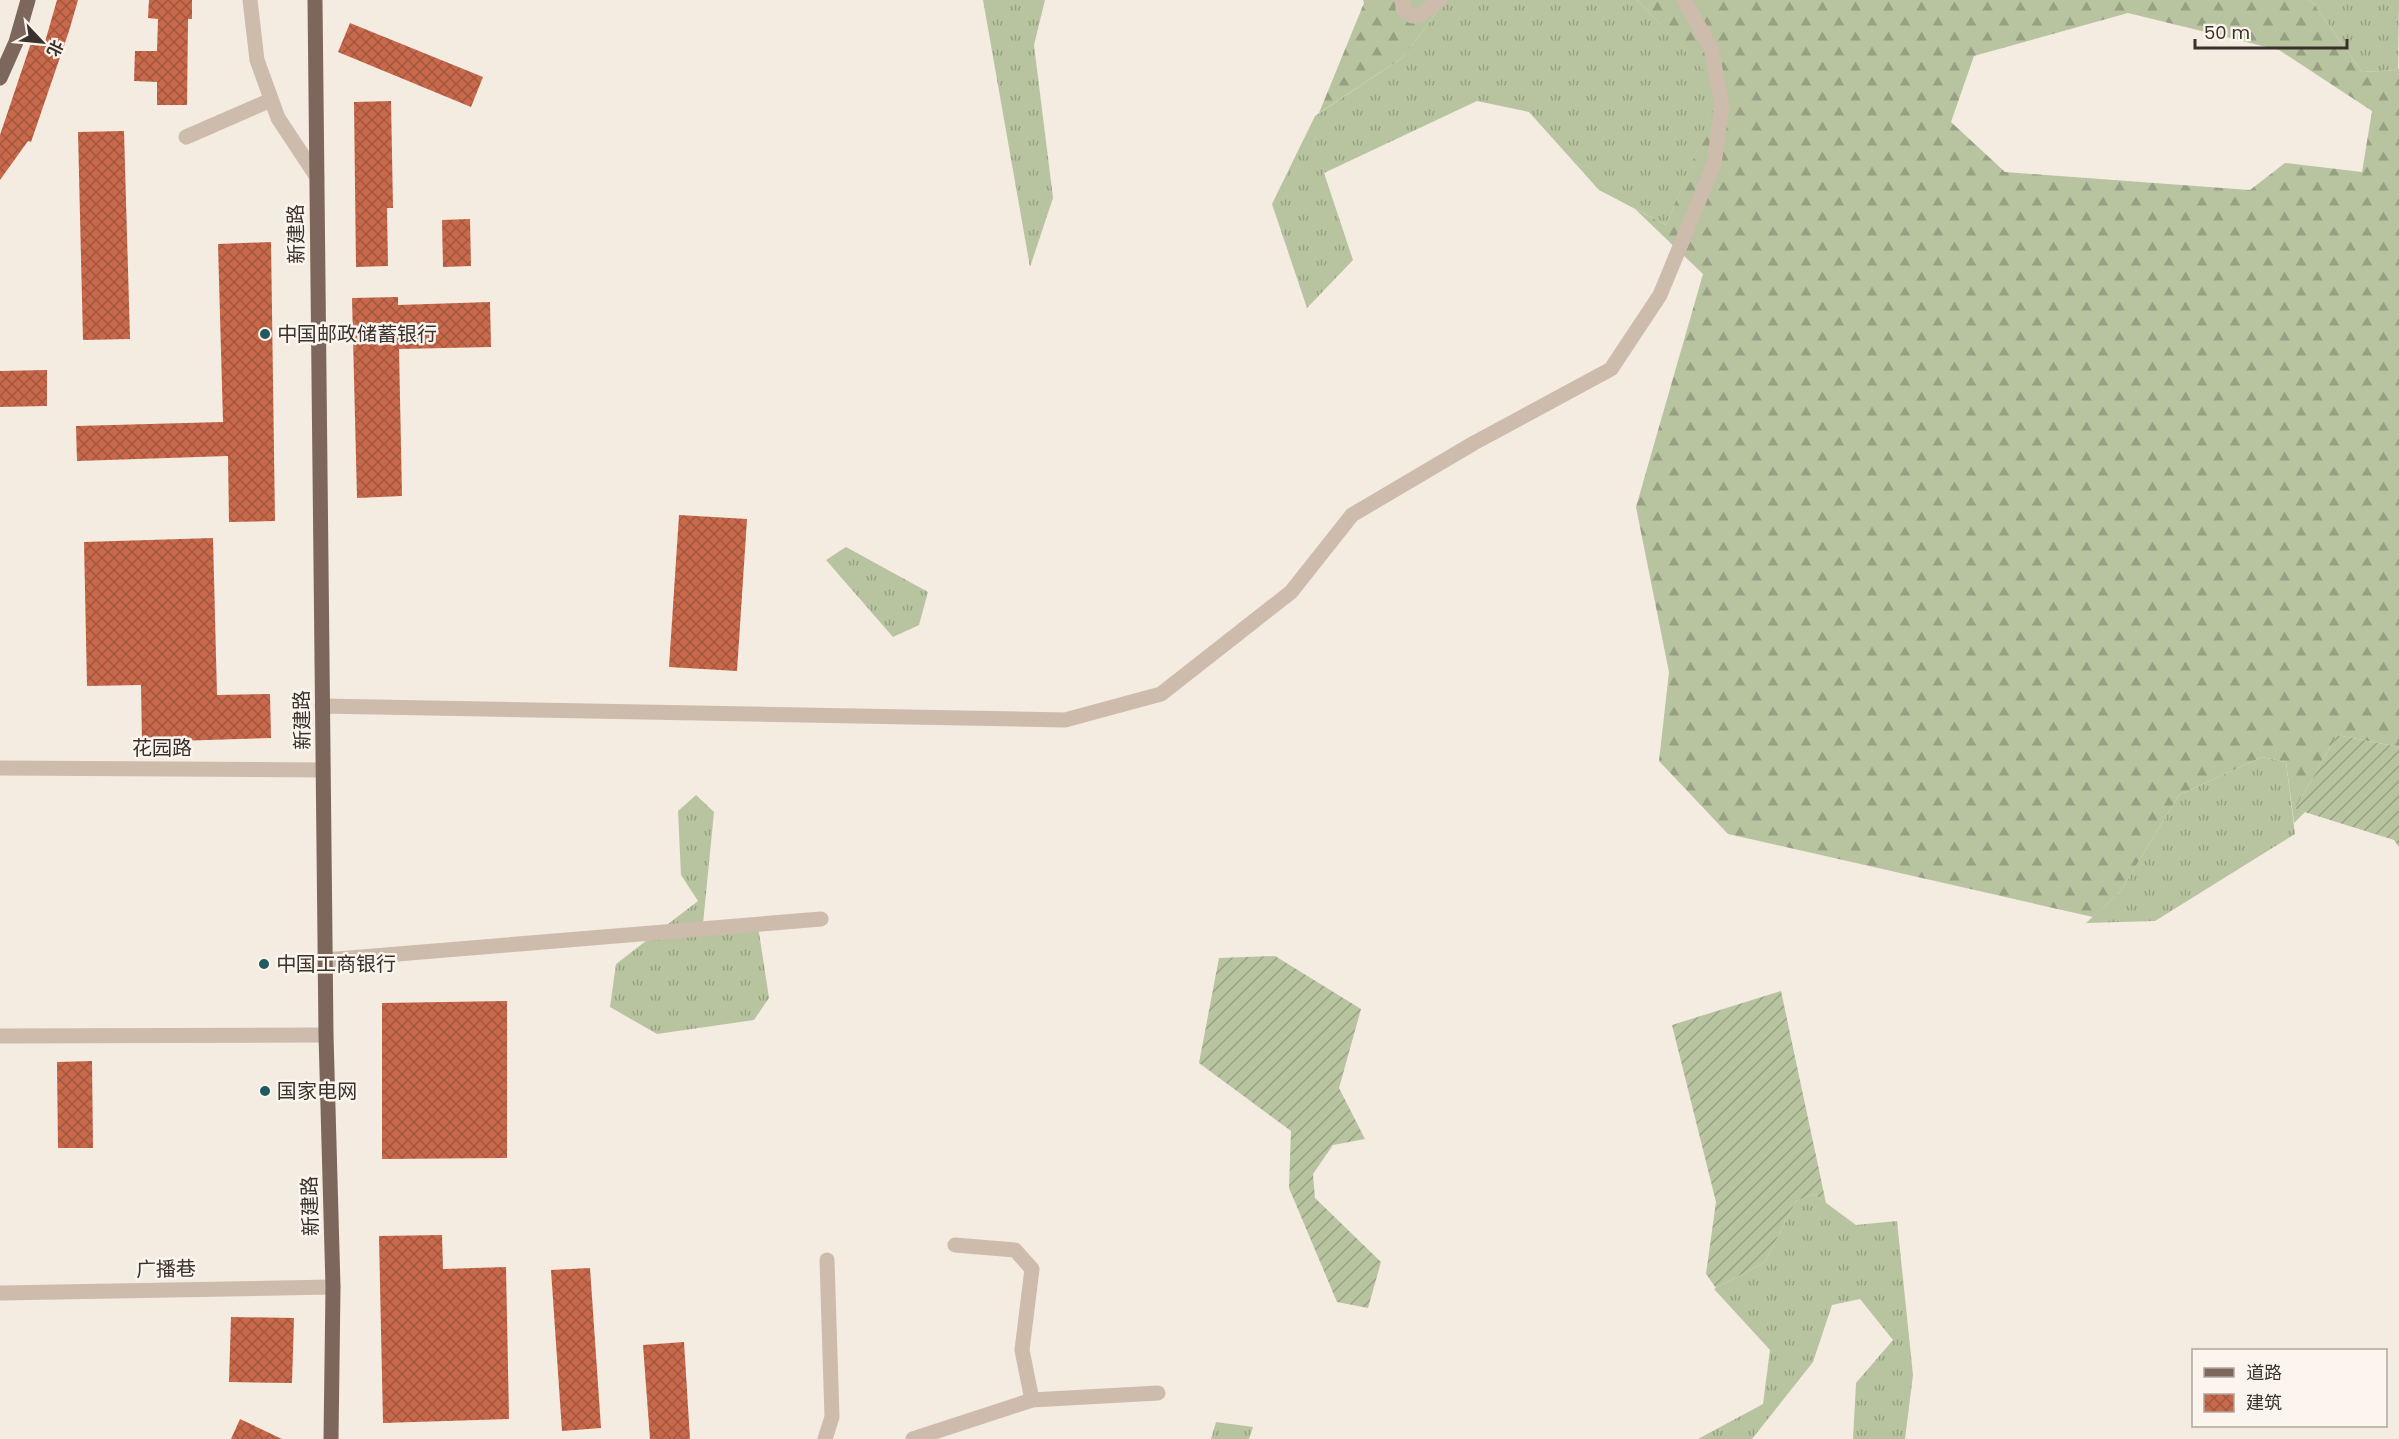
<svg xmlns="http://www.w3.org/2000/svg" width="2399" height="1439" font-family="Poppins,'Noto Sans SC',sans-serif">
  <style>
    .grass { fill: url(#grass-tufts) }
    .forest { fill: url(#forest-firs); fill-rule: evenodd }
    .garden { fill: url(#garden-furrows) }
    .building { fill: url(#building-cross-hatch) }
    .lines { fill: none; stroke-linecap: round; stroke-linejoin: round }
    .minor { stroke: #cdbbac; stroke-width: 15 }
    .major { stroke: #7d675c; stroke-width: 15 }
    .poi-dot { fill: #1f5a5e; stroke: #fbf5ee; stroke-width: 2 }
    .labels { text-anchor: middle; stroke-width: 5; stroke-linejoin: round; paint-order: stroke }
    .street-label { font-size: 20px; fill: #3b302b; stroke: #fbf5ee }
    .poi-label { font-size: 20px; fill: #3b302b; stroke: #fbf5ee; text-anchor: start }
  </style>
  <defs>
    <pattern id="grass-tufts" width="24" height="20" patternUnits="userSpaceOnUse" patternTransform="scale(1.5)"><rect width="24" height="20" fill="#b8c4a0"/><path d="M3 7l-1-3M5 7V3M7 7l1-3M15 17l-1-3M17 17v-4M19 17l1-3" fill="none" stroke="#97a083"/></pattern>
    <pattern id="forest-firs" width="22" height="20" patternUnits="userSpaceOnUse" patternTransform="scale(1.5)"><rect width="22" height="20" fill="#b8c4a0"/><path d="M5 1l3.5 6h-7zM16 11l3.5 6h-7z" fill="#97a083"/></pattern>
    <pattern id="garden-furrows" width="10" height="10" patternUnits="userSpaceOnUse" patternTransform="scale(1.5)"><rect width="10" height="10" fill="#b8c4a0"/><path d="M-1 1l2-2M0 10L10 0M9 11l2-2" fill="none" stroke="#97a083"/></pattern>
    <pattern id="building-cross-hatch" width="8" height="8" patternUnits="userSpaceOnUse" patternTransform="scale(1.5)"><rect width="8" height="8" fill="#c8694b"/><path d="M0 0l8 8M0 8l8-8" fill="none" stroke="#a4573f"/></pattern>
  </defs>
  <rect width="100%" height="100%" fill="#f4ebe1"/>
  <g class="grass">
    <polygon points="983,0 1045,0 1034,45 1053,198 1030,267"/>
    <polygon points="1446,0 1637,0 1723,90 1666,225 1599,190 1529,112 1477,101 1324,173 1353,260 1307,308 1272,204 1315,116 1403,57"/>
    <polygon points="2308,0 2399,0 2398,70 2362,72 2313,3"/>
    <polygon points="846,547 928,592 919,625 893,637 826,560"/>
    <polygon points="2262,757 2286,762 2295,834 2155,921 2086,923 2120,892 2179,795"/>
    <polygon points="696,795 714,812 702,934 758,926 769,998 754,1020 657,1034 610,1007 616,964 698,901 681,875 678,811"/>
    <polygon points="1814,1194 1856,1225 1897,1221 1913,1375 1905,1439 1853,1439 1856,1383 1893,1340 1860,1299 1832,1305 1813,1362 1752,1439 1698,1439 1763,1404 1770,1350 1714,1289 1765,1262 1796,1201"/>
    <polygon points="1216,1422 1253,1427 1249,1439 1211,1439"/>
  </g>
  <g class="forest">
    <polygon points="1363,0 1446,0 1403,57 1319,113 1364,3"/>
    <path d="M1637 0H2308L2313 3 2362 72 2398 70 2399 68V747L2337 735 2295 809 2305 812 2294 823 2286 762 2262 757 2179 795 2120 892 2093 917 1728 834 1659 761 1669 672 1636 507 1703 274 1635 209 1666 225 1722 90ZM2128 13 2279 50 2372 111 2362 172 2285 163 2250 190 2005 172 1951 122 1974 56Z"/>
  </g>
  <g class="garden">
    <polygon points="2337,735 2399,747 2399,847 2394,840 2295,809"/>
    <polygon points="1275,956 1361,1009 1339,1088 1365,1139 1333,1145 1313,1174 1315,1198 1381,1262 1368,1308 1337,1302 1289,1188 1291,1131 1199,1063 1219,958"/>
    <polygon points="1781,991 1826,1203 1814,1194 1796,1201 1765,1262 1716,1288 1706,1274 1716,1202 1672,1025"/>
  </g>
  <g class="building">
    <polygon points="57,0 78,0 69,31 31,142 28,141 0,180 0,135 33,37 45,42"/>
    <polygon points="149,0 192,0 192,19 188,19 187,105 157,105 157,82 134,81 135,51 157,51 158,19 148,18"/>
    <polygon points="350,23 483,77 471,107 338,52"/>
    <polygon points="391,101 393,208 387,208 388,266 356,267 354,102"/>
    <polygon points="124,131 130,339 83,340 78,132"/>
    <polygon points="470,219 471,266 443,267 442,220"/>
    <polygon points="271,242 275,521 229,522 228,456 77,461 76,426 223,422 218,244"/>
    <polygon points="398,297 398,305 490,302 491,347 399,349 402,496 357,498 352,298"/>
    <polygon points="47,370 47,406 0,407 0,371"/>
    <polygon points="679,515 747,519 737,671 669,667"/>
    <polygon points="213,538 217,695 270,694 271,738 142,742 141,685 87,686 84,542"/>
    <polygon points="507,1001 507,1158 382,1159 382,1003"/>
    <polygon points="92,1061 93,1148 58,1148 57,1062"/>
    <polygon points="442,1235 443,1269 506,1267 509,1419 383,1423 379,1236"/>
    <polygon points="590,1268 601,1428 562,1431 551,1270"/>
    <polygon points="231,1317 294,1318 292,1383 229,1382"/>
    <polygon points="684,1342 690,1439 650,1439 643,1345"/>
    <polygon points="240,1419 282,1439 231,1439"/>
  </g>
  <g class="lines">
    <g class="minor">
      <polyline points="250,0 257,60 278,118 317,177"/>
      <polyline points="1403,0 1403,9 1412,16 1420,15 1440,0"/>
      <polyline points="186,137 271,100"/>
      <polyline points="322,706 1065,720 1161,694 1291,592 1352,515 1474,443 1611,369 1660,295 1714,164 1722,106 1711,48 1684,0"/>
      <polyline points="0,768 323,770"/>
      <polyline points="325,960 821,919"/>
      <polyline points="0,1036 326,1035"/>
      <polyline points="955,1245 1015,1250 1032,1269 1022,1350 1032,1400"/>
      <polyline points="0,1293 333,1287"/>
      <polyline points="825,1439 832,1417 827,1260"/>
      <polyline points="913,1439 1032,1400 1158,1393"/>
    </g>
    <g class="major">
      <polyline points="315,0 326,1035 333,1287 331,1439"/>
      <polyline points="0,78 16,42 28,0"/>
    </g>
  </g>
  <g class="poi-dot">
    <circle cx="265" cy="334" r="6"/>
    <circle cx="264" cy="964" r="6"/>
    <circle cx="265" cy="1091" r="6"/>
  </g>
  <g class="labels">
    <g class="street-label">
      <text transform="translate(296 234) rotate(-91)" y="7">新建路</text>
      <text transform="translate(302 720) rotate(-91)" y="7">新建路</text>
      <text x="162" y="755">花园路</text>
      <text transform="translate(310 1206) rotate(-92)" y="7">新建路</text>
      <text transform="translate(166 1269) rotate(-1)" y="7">广播巷</text>
    </g>
    <g class="poi-label">
      <text x="277" y="341">中国邮政储蓄银行</text>
      <text x="276" y="971">中国工商银行</text>
      <text x="277" y="1098">国家电网</text>
    </g>
  </g>
  <rect x="2192" y="1349" width="195" height="78" fill="#fbf5ee" stroke="#aea6a0" stroke-width="1.5"/>
  <rect x="2204" y="1368" width="30" height="9" fill="#7d675c" stroke="#aea6a0" stroke-width="1.5"/>
  <text x="2246" y="1379" font-size="18" fill="#3b302b">道路</text>
  <rect x="2204" y="1394" width="30" height="18" fill="url(#building-cross-hatch)" stroke="#aea6a0" stroke-width="1.5"/>
  <text x="2246" y="1409" font-size="18" fill="#3b302b">建筑</text>
  <g transform="translate(42 42) rotate(116)" stroke="#fbf5ee" stroke-width="4.5" paint-order="stroke">
  <path d="M0-4.5L10 22L0 15L-10 22Z" fill="#3b302b"/>
  <text y="-9" font-size="16" font-weight="bold" text-anchor="middle" fill="#3b302b">北</text>
  </g>
  <path d="M2195 39v9h152v-9" fill="none" stroke="#3b302b" stroke-width="3"/>
  <text x="2204" y="39" font-size="18" fill="#3b302b" stroke="#fbf5ee" stroke-width="4.5" paint-order="stroke">50 m</text>
</svg>
